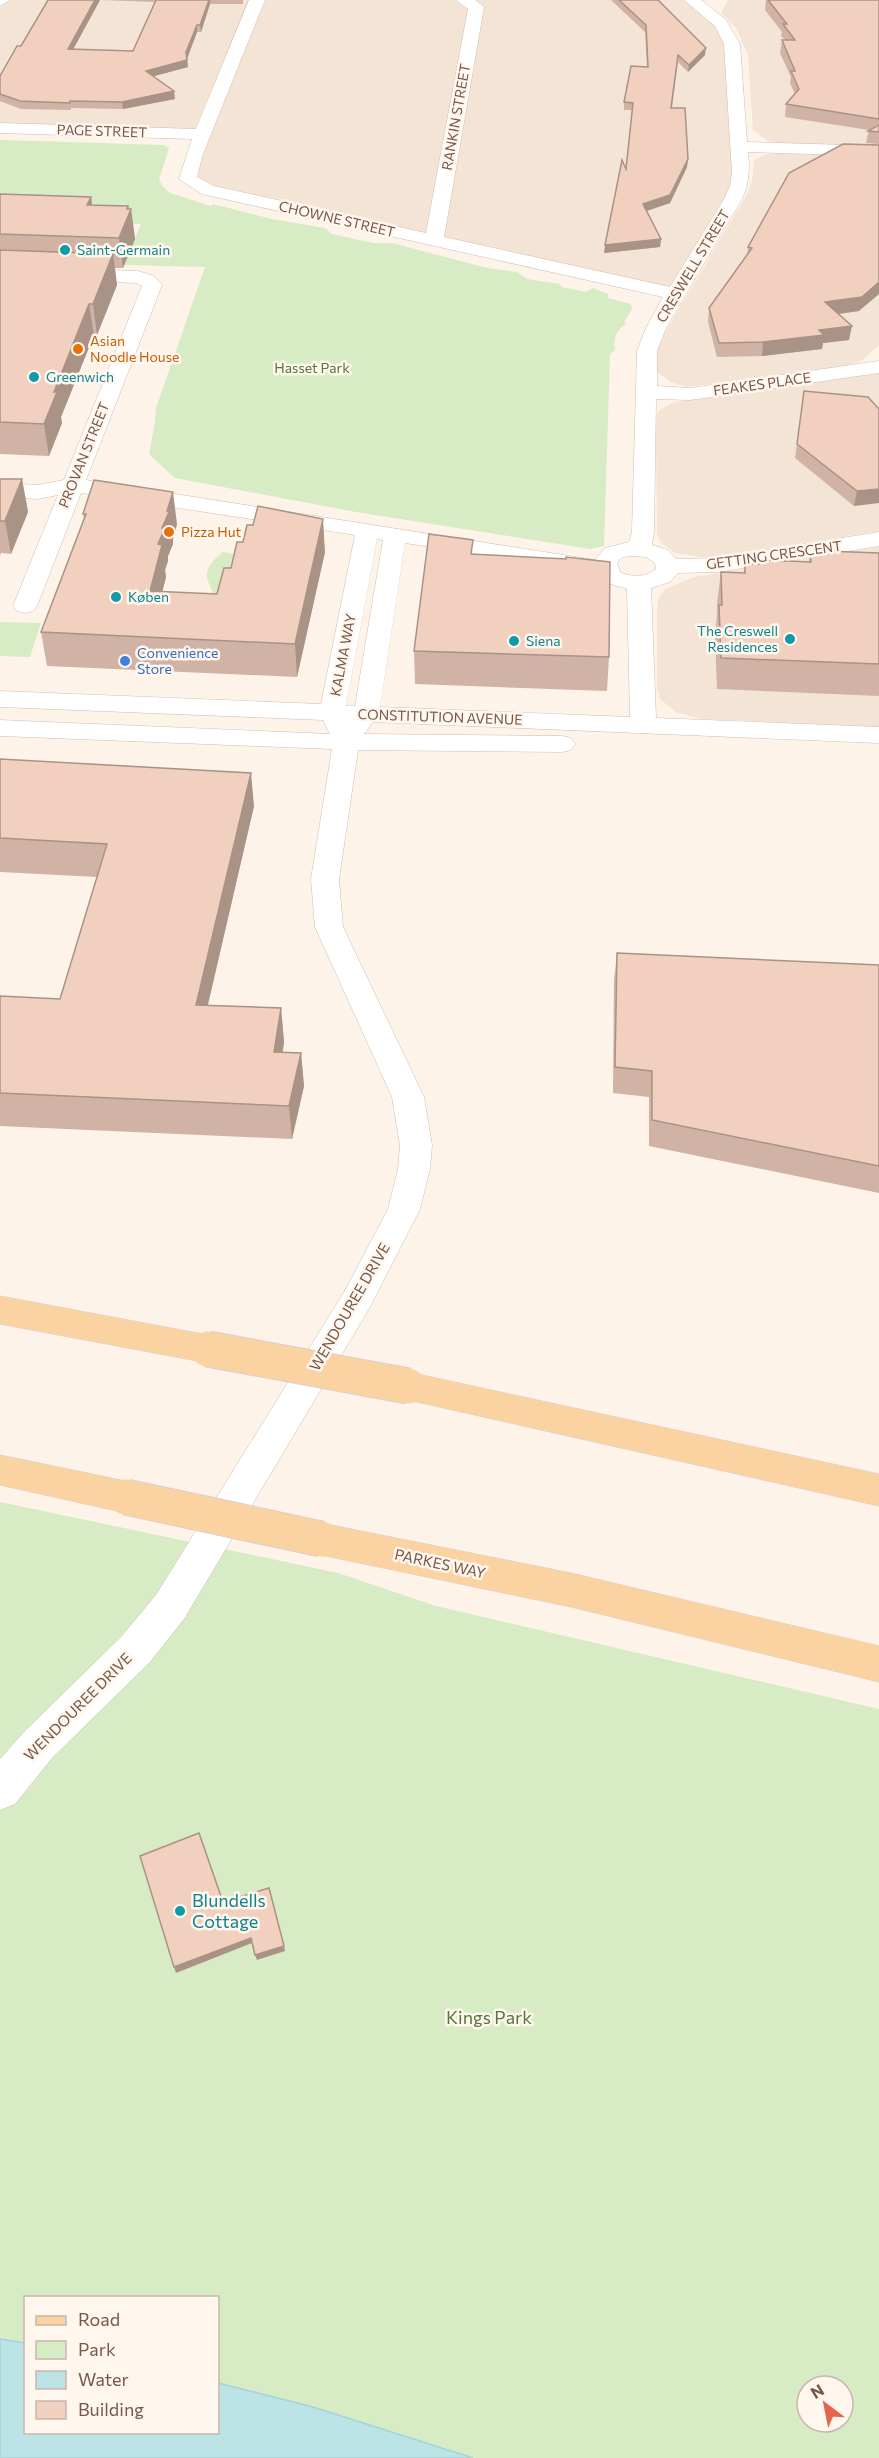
<svg xmlns="http://www.w3.org/2000/svg" width="879" height="2458" font-family="Commissioner,sans-serif">
  <style>
    .residential { fill: #f4e4d6 }
    .green { fill: #d7ebc5; fill-rule: evenodd }
    .water { fill: #bce4e7; stroke: #a2d4d9; stroke-width: 1.5 }
    .lines { fill: none; stroke-linecap: round; stroke-linejoin: round }
    .minor-casing { stroke: #d1bcb0; stroke-width: 1 }
    .major-casing { stroke: #d9d0cd; stroke-width: 1 }
    .minor { fill: #fff; fill-rule: evenodd }
    .major { fill: #fbd2a1; fill-rule: evenodd }
    .major-bridge-casing { stroke: #d9d0cd; stroke-width: 37; stroke-linecap: butt }
    .major-bridge { stroke: #fbd2a1; stroke-width: 35 }
    .wall { fill: #d0b3a4; fill-rule: evenodd }
    .shaded-wall { fill: #a99286 }
    .building { fill: #f2d0bf; stroke: #a99286; stroke-width: 1.5 }
    .culture-dot { fill: #0f9aa8; stroke: #fff7ee; stroke-width: 2 }
    .food-dot { fill: #e8710a; stroke: #fff7ee; stroke-width: 2 }
    .shop-dot { fill: #3f7fe0; stroke: #fff7ee; stroke-width: 2 }
    .labels { text-anchor: middle; stroke-width: 5; stroke-linejoin: round; paint-order: stroke }
    .far-street-label { font-size: 14px; fill: #77584b; stroke: #fff7ee }
    .far-culture-label { font-size: 14px; fill: #0d838f; stroke: #fff7ee; text-anchor: start }
    .far-food-label { font-size: 14px; fill: #c56008; stroke: #fff7ee; text-anchor: start }
    .far-park-label { font-size: 14px; fill: #547740; stroke: #fff7ee }
    .far-shop-label { font-size: 14px; fill: #366cbe; stroke: #fff7ee; text-anchor: start }
    .street-label { font-size: 15px; fill: #77584b; stroke: #fff7ee }
    .near-culture-label { font-size: 18px; fill: #0d838f; stroke: #fff7ee; text-anchor: start }
    .near-park-label { font-size: 18px; fill: #547740; stroke: #fff7ee }
  </style>
  <rect width="100%" height="100%" fill="#fdf3e8"/>
  <g class="residential">
    <polygon points="710,0 696,2 732,44 739,188 675,294 208,190 188,179 204,134 0,127 0,0"/>
    <polygon points="728,0 879,0 879,345 861,361 845,366 687,387 670,382 657,372 657,352 663,336 746,196 752,181 754,160 764,155 794,148 781,143 768,141 753,130 748,55 736,28 721,13"/>
    <polygon points="879,373 879,531 708,558 675,553 660,542 657,533 656,426 657,414 660,410 672,403 685,400"/>
    <polygon points="879,547 879,727 702,719 676,712 660,699 657,687 657,610 658,600 665,589 694,577"/>
  </g>
  <g class="green">
    <path d="M0 140 164 145 169 148 159 179 163 187 170 193 211 206 213 204 272 219 325 228 332 234 373 243H392L487 268 517 272 527 279 560 284 562 287 586 292 593 288 608 294V298L631 304 632 309 624 322 626 324C616 330 613 339 615 350L610 354 604 546 590 549 356 512 175 478 149 454 155 422 156 408 205 267 124 265 141 224 0 221Z"/>
    <path d="M223 552 234 554 220 599 217 600C205 576 200 571 223 552Z"/>
    <polygon points="0,622 41,623 30,657 0,656"/>
    <path d="M0 1502 338 1573 436 1606 879 1709V2458H473L313 2407 218 2383V2298H26L25 2343 0 2339ZM807 2386H843V2422H807Z"/>
  </g>
  <polygon class="water" points="0,2339 25,2343 26,2432 218,2432 218,2383 313,2407 473,2458 0,2458"/>
  <g class="lines">
    <g class="minor-casing">
      <g id="minor">
        <polygon points="0,0 8,0 8,1 0,6"/>
        <path d="M249 0H265L203 154 197 177 214 186 426 233 468 9 456 0H475L484 7 444 237 670 287 724 199 730 186 732 173 724 44 715 26 684 0H701L726 20 740 44 747 142 879 146V156L748 152C750 170 749 183 742 199L666 328 657 351V386L690 388 879 361V373L690 400 656 399 654 532 652 545 668 550 676 559 718 558 879 532V546L718 572 678 573 670 582 651 588 656 718 879 727V743L373 722 364 734 562 736 571 738 575 744 571 750 562 752 358 750 339 879 343 927 424 1097 432 1145 430 1169 420 1209 370 1307 184 1619 149 1663 52 1758 15 1804 0 1810V1759L24 1732 121 1637 156 1595 346 1289 388 1209 398 1169 400 1145 392 1097 315 927 311 879 332 749 0 736V720L330 734 323 720 0 707V691L321 704 355 535 81 493 37 606 33 611 25 613 17 611 13 606 58 495 38 499 0 497V483L38 485 64 480 142 286 136 283 0 278V266L138 271 154 276 162 285 86 480 595 560 605 548 629 542 632 532 637 351 646 328 663 297 202 194 179 179 192 139 0 133V123L196 129ZM377 539 383 540 355 706H346ZM405 543 586 571 594 569 604 582 627 589 630 717 380 707ZM629 556 646 557 655 563 656 569C645 577 633 578 620 572L617 563 621 558Z"/>
      </g>
    </g>
    <g class="major-casing">
      <g id="major">
        <polygon points="0,1296 208,1335 220,1339 225,1349 220,1359 208,1363 0,1324"/>
        <polygon points="408,1372 879,1474 879,1506 408,1400 396,1396 390,1386 396,1376"/>
        <polygon points="0,1455 126,1481 139,1486 144,1497 139,1508 126,1513 0,1485"/>
        <polygon points="321,1523 571,1573 879,1646 879,1682 571,1607 321,1555 308,1551 302,1539 308,1527"/>
      </g>
    </g>
    <use href="#minor" class="minor"/>
    <use href="#major" class="major"/>
    <g class="major-bridge-casing">
      <g id="major-bridge">
        <polyline points="208,1349 408,1386"/>
        <polyline points="126,1497 321,1539"/>
      </g>
    </g>
    <use href="#major-bridge" class="major-bridge"/>
  </g>
  <g class="wall">
    <path d="M48 0H243V4H210L201 32H197L187 59 188 67 154 76 175 99 123 109 71 108V110L21 109 0 101V76L21 46ZM100 0 156 2 133 51 73 49Z"/>
    <polygon points="611,0 658,0 705,55 688,72 678,62 672,108 688,159 687,167 670,203 647,211 661,239 660,247 604,253 626,169 632,110 624,110 624,102 647,67 645,32"/>
    <polygon points="766,0 879,0 879,144 866,143 869,130 785,117 786,104 795,94 790,83 791,77 780,53 782,40 785,40 781,36 782,32 765,10"/>
    <polygon points="879,145 859,311 838,314 849,340 823,343 822,349 762,356 717,357 708,322 709,308 747,255 748,247"/>
    <polygon points="0,194 91,197 92,205 128,206 129,209 131,209 135,239 123,268 115,268 117,285 97,335 94,335 61,417 62,423 49,456 0,454"/>
    <polygon points="804,391 879,409 854,506 795,458"/>
    <polygon points="0,479 22,479 28,512 11,554 1,553 0,556"/>
    <polygon points="83,514 177,524 173,539 173,544 168,556 168,561 165,570 166,577 162,592 217,594 231,568 325,552 297,677 47,666 41,632 84,519"/>
    <polygon points="825,551 879,553 879,696 717,689 715,636 717,615 717,603 721,572 744,573 745,564 759,564 759,560 809,562 810,554 824,554"/>
    <polygon points="472,554 609,657 607,691 415,684 414,651"/>
    <polygon points="0,759 254,806 208,1005 281,1008 284,1042 283,1052 301,1053 304,1086 292,1139 0,1126 0,996 60,999 97,877 0,872"/>
    <polygon points="617,953 879,965 879,1193 649,1146 649,1097 613,1093 614,980"/>
  </g>
  <g class="shaded-wall">
    <polygon points="95,0 100,0 69,57 68,49"/>
    <polygon points="209,0 210,0 210,4 201,32 200,25"/>
    <polygon points="197,25 197,32 187,59 186,52"/>
    <polygon points="706,48 705,55 688,72 689,65"/>
    <polygon points="187,60 188,67 147,78 146,71"/>
    <polygon points="174,91 175,99 123,109 122,102"/>
    <polygon points="688,159 687,167 670,203 643,212 643,204"/>
    <polygon points="91,197 95,226 87,205"/>
    <polygon points="128,206 129,214 131,209 135,239 123,268 119,238"/>
    <polygon points="661,239 660,247 604,253 605,245"/>
    <polygon points="113,254 117,285 97,335 93,304"/>
    <polygon points="879,282 879,294 859,311 823,316 825,302"/>
    <polygon points="89,304 94,335 61,417 62,423 49,456 44,424 54,392"/>
    <polygon points="852,326 849,340 823,343 822,349 762,356 763,342 819,330"/>
    <polygon points="22,479 28,512 11,554 5,521"/>
    <polygon points="879,489 879,503 854,506 857,491"/>
    <polygon points="173,492 177,524 173,539 173,544 168,556 168,561 165,570 166,577 154,625 150,591 162,528"/>
    <polygon points="323,519 325,552 297,677 295,644"/>
    <polygon points="251,773 254,806 200,1038 196,1005"/>
    <polygon points="281,1008 284,1042 277,1085 274,1052"/>
    <polygon points="301,1053 304,1086 292,1139 289,1106"/>
    <polygon points="251,1938 252,1943 176,1973 174,1967"/>
    <polygon points="284,1946 285,1951 257,1960 255,1955"/>
  </g>
  <g class="building">
    <polygon points="48,0 95,0 68,49 133,51 156,0 209,0 200,25 197,25 186,52 187,60 146,71 174,91 122,102 70,101 70,103 20,101 0,94 0,76 17,46 21,46"/>
    <polygon points="619,0 658,0 706,48 689,65 678,55 671,108 685,108 688,159 670,195 643,204 661,239 605,245 622,160 626,169 633,103 624,102 631,66 648,67 646,25"/>
    <polygon points="768,0 879,0 879,119 786,104 799,89 791,71 795,71 782,40 795,40 783,24 787,24"/>
    <polygon points="879,125 879,132 868,131"/>
    <polygon points="843,144 879,145 879,282 862,297 825,302 852,326 819,330 824,335 763,342 719,343 709,308 752,248 748,247 789,173"/>
    <polygon points="0,194 91,197 87,205 128,206 127,209 131,209 119,238 0,234"/>
    <polygon points="0,250 113,254 93,304 89,304 54,392 57,392 44,424 0,422"/>
    <polygon points="804,391 868,397 879,409 879,489 857,491 797,444"/>
    <polygon points="0,479 22,479 5,521 0,521"/>
    <polygon points="94,480 173,492 167,511 169,512 162,528 165,528 158,544 162,545 150,591 217,594 224,568 231,568 237,542 243,542 247,525 253,525 258,506 323,519 295,644 41,632 86,514 83,514"/>
    <polygon points="429,534 473,540 471,554 566,559 566,557 610,562 609,657 414,651"/>
    <polygon points="825,551 879,553 879,664 721,658 719,605 722,605 721,572 745,573 745,564 759,564 759,560 811,562 810,554 825,554"/>
    <polygon points="0,759 251,773 196,1005 281,1008 274,1052 301,1053 289,1106 0,1093 0,996 60,999 107,844 0,838"/>
    <polygon points="617,953 879,965 879,1166 652,1120 652,1071 615,1067"/>
    <polygon points="199,1833 223,1902 269,1888 284,1946 255,1955 251,1938 174,1967 140,1856"/>
  </g>
  <g class="culture-dot">
    <circle cx="65" cy="250" r="6"/>
    <circle cx="34" cy="377" r="6"/>
    <circle cx="116" cy="597" r="6"/>
    <circle cx="790" cy="639" r="6"/>
    <circle cx="514" cy="641" r="6"/>
    <circle cx="180" cy="1911" r="6"/>
  </g>
  <g class="food-dot">
    <circle cx="78" cy="349" r="6"/>
    <circle cx="169" cy="532" r="6"/>
  </g>
  <circle class="shop-dot" cx="125" cy="661" r="6"/>
  <g class="labels">
    <g class="far-street-label">
      <text transform="translate(456 117) rotate(-80)" y="5">RANKIN STREET</text>
      <text transform="translate(102 131) rotate(2)" y="5">PAGE STREET</text>
      <text transform="translate(337 219) rotate(13)" y="5">CHOWNE STREET</text>
      <text transform="translate(693 266) rotate(-59)" y="5">CRESWELL STREET</text>
      <text transform="translate(762 384) rotate(-8)" y="5">FEAKES PLACE</text>
      <text transform="translate(84 455) rotate(-68)" y="5">PROVAN STREET</text>
      <text transform="translate(774 555) rotate(-8)" y="5">GETTING CRESCENT</text>
      <text transform="translate(343 655) rotate(-79)" y="5">KALMA WAY</text>
      <text transform="translate(440 717) rotate(2)" y="5">CONSTITUTION AVENUE</text>
    </g>
    <g class="far-culture-label">
      <text x="77" y="255">Saint-Germain</text>
      <text x="46" y="382">Greenwich</text>
      <text x="128" y="602">Køben</text>
      <text x="778" y="636" text-anchor="end">The Creswell<tspan x="778" dy="16">Residences</tspan></text>
      <text x="526" y="646">Siena</text>
    </g>
    <g class="far-food-label">
      <text x="90" y="346">Asian<tspan x="90" dy="16">Noodle House</tspan></text>
      <text x="181" y="537">Pizza Hut</text>
    </g>
    <g class="far-park-label">
      <text x="312" y="373">Hasset Park</text>
    </g>
    <g class="far-shop-label">
      <text x="137" y="658">Convenience<tspan x="137" dy="16">Store</tspan></text>
    </g>
    <g class="street-label">
      <text transform="translate(350 1307) rotate(-60)" y="5">WENDOUREE DRIVE</text>
      <text transform="translate(440 1564) rotate(12)" y="5">PARKES WAY</text>
      <text transform="translate(78 1707) rotate(-45)" y="5">WENDOUREE DRIVE</text>
    </g>
    <g class="near-culture-label">
      <text x="192" y="1907">Blundells<tspan x="192" dy="21">Cottage</tspan></text>
    </g>
    <g class="near-park-label">
      <text x="489" y="2024">Kings Park</text>
    </g>
  </g>
  <rect x="24" y="2296" width="195" height="138" fill="#fff7ee" stroke="#c9b7ad" stroke-width="1.5"/>
  <rect x="36" y="2316" width="30" height="9" fill="#fbd2a1" stroke="#c9b7ad" stroke-width="1.5"/>
  <text x="78" y="2326" font-size="18" fill="#77584b">Road</text>
  <rect x="36" y="2341" width="30" height="18" fill="#d7ebc5" stroke="#c9b7ad" stroke-width="1.5"/>
  <text x="78" y="2356" font-size="18" fill="#77584b">Park</text>
  <rect x="36" y="2371" width="30" height="18" fill="#bce4e7" stroke="#c9b7ad" stroke-width="1.5"/>
  <text x="78" y="2386" font-size="18" fill="#77584b">Water</text>
  <rect x="36" y="2401" width="30" height="18" fill="#f2d0bf" stroke="#c9b7ad" stroke-width="1.5"/>
  <text x="78" y="2416" font-size="18" fill="#77584b">Building</text>
  <g transform="translate(825 2404) rotate(328)"><circle r="28" fill="#fff7ee" stroke="#c9b7ad" stroke-width="1.5"/>
  <path d="M0-4.5L10 22L0 15L-10 22Z" fill="#e6644d"/>
  <text y="-9" font-size="16" font-weight="bold" text-anchor="middle" fill="#77584b">N</text>
  </g>
</svg>
